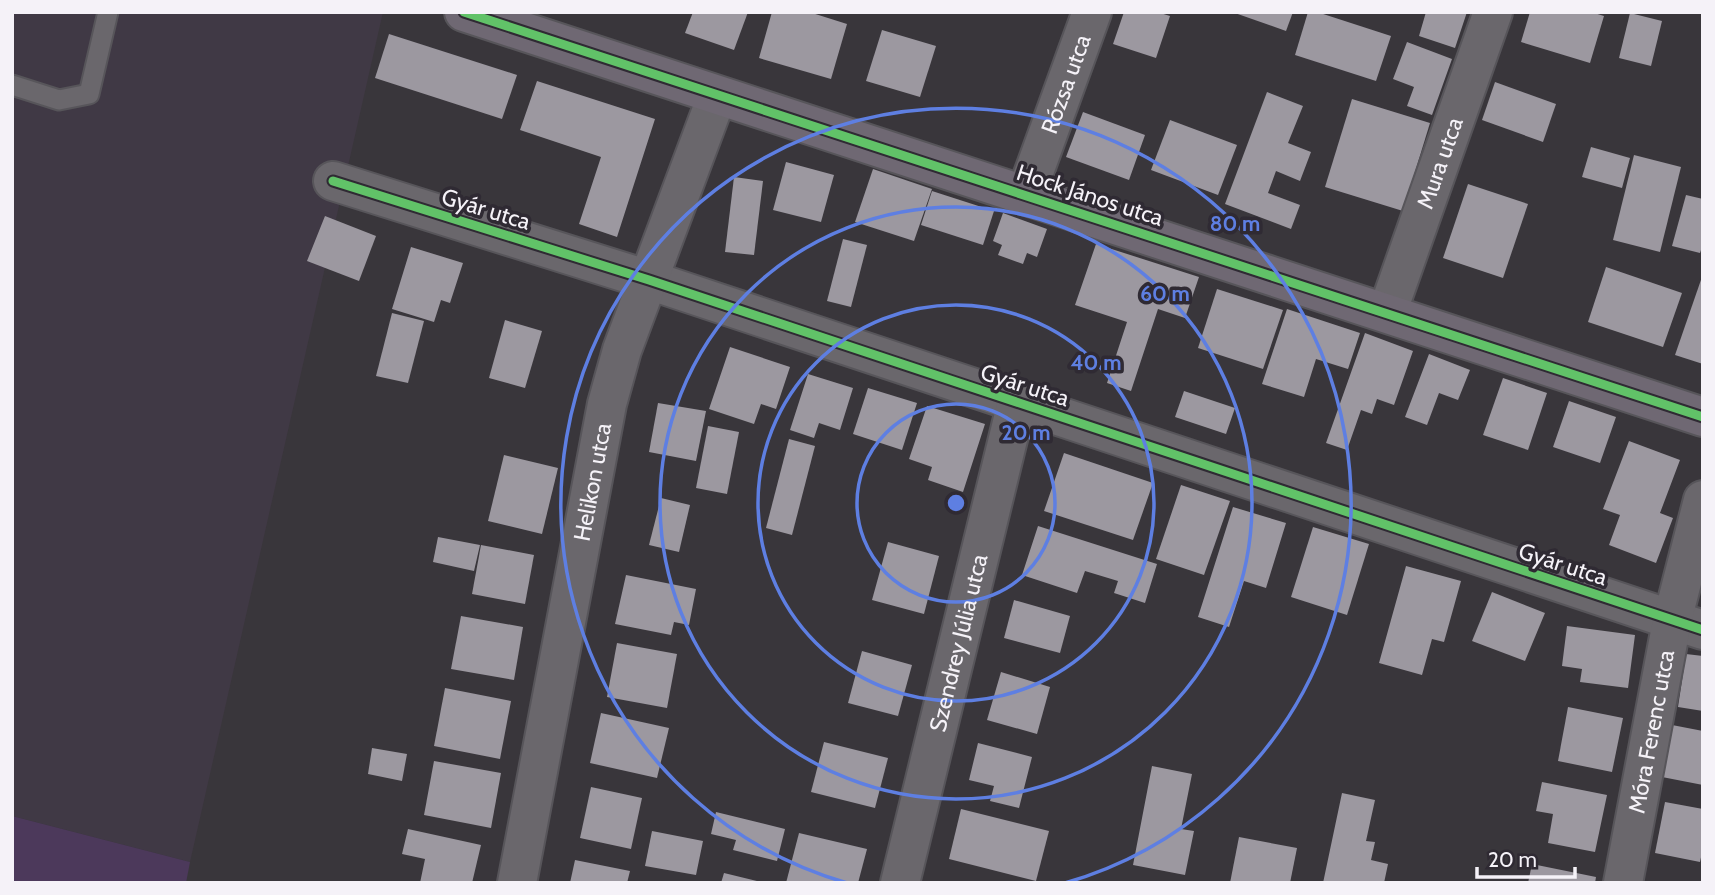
<svg xmlns="http://www.w3.org/2000/svg" width="1715" height="895" font-family="Cabin,sans-serif">
  <style>
    .built { fill: #403945 }
    .green { fill: #4c395b }
    .building { fill: #9c98a0 }
    .lines { fill: none; stroke-linecap: round; stroke-linejoin: round }
    .service-casing { stroke: #57555a; stroke-width: 23 }
    .minor-casing { stroke: #57555a; stroke-width: 42 }
    .primary-casing { stroke: #57555a; stroke-width: 42 }
    .service { stroke: #6a676c; stroke-width: 19 }
    .minor { stroke: #6a676c; stroke-width: 38 }
    .primary { stroke: #6f6873; stroke-width: 38 }
    .cycleway-casing { stroke: #2f2a33; stroke-width: 13 }
    .cycleway { stroke: #61c268; stroke-width: 9 }
    .ring { fill: none; stroke: #5e7fe2; stroke-width: 3.5 }
    .labels { text-anchor: middle; stroke-width: 7; stroke-linejoin: round; paint-order: stroke }
    .street-label { font-size: 23px; fill: #f5f2f8; stroke: #2f2a33 }
    .centre { fill: #5e7fe2; stroke: #2f2a33; stroke-width: 3.5 }
    .ring-label { font-size: 21px; text-anchor: middle; font-weight: bold; fill: #5e7fe2; stroke: #2f2a33; stroke-width: 7; stroke-linejoin: round; paint-order: stroke }
  </style>
  <rect width="100%" height="100%" fill="#39363b"/>
  <polygon class="built" points="12,12 383,12 190,862 12,816"/>
  <polygon class="green" points="12,816 190,862 186,883 12,883"/>
  <g class="building">
    <polygon points="693,12 748,12 734,50 685,33"/>
    <polygon points="772,12 809,12 847,24 831,79 759,58"/>
    <polygon points="1124,12 1157,12 1170,16 1156,58 1113,44"/>
    <polygon points="1232,12 1293,12 1286,31"/>
    <polygon points="1308,12 1317,12 1391,36 1376,81 1295,55"/>
    <polygon points="1426,12 1467,12 1455,48 1419,36"/>
    <polygon points="1530,12 1591,12 1604,16 1590,63 1521,42"/>
    <polygon points="1630,13 1662,21 1651,66 1619,58"/>
    <polygon points="882,30 936,46 920,97 866,81"/>
    <polygon points="389,34 517,75 502,119 375,78"/>
    <polygon points="1407,42 1452,59 1432,115 1407,106 1414,87 1393,79"/>
    <polygon points="537,81 655,119 617,237 579,224 601,157 520,130"/>
    <polygon points="1495,82 1556,104 1543,142 1482,120"/>
    <polygon points="1267,92 1303,106 1288,143 1311,152 1300,181 1276,171 1268,193 1300,205 1291,229 1225,204"/>
    <polygon points="1352,99 1430,123 1403,211 1325,187"/>
    <polygon points="1083,112 1145,135 1129,180 1066,157"/>
    <polygon points="1170,120 1237,145 1218,195 1151,170"/>
    <polygon points="1591,147 1630,158 1622,188 1582,177"/>
    <polygon points="1634,155 1681,167 1660,252 1613,240"/>
    <polygon points="786,162 834,175 821,222 773,210"/>
    <polygon points="873,169 932,189 914,241 855,222"/>
    <polygon points="734,177 763,181 754,255 725,252"/>
    <polygon points="1468,184 1528,204 1503,278 1443,258"/>
    <polygon points="932,191 994,211 983,245 921,225"/>
    <polygon points="1686,195 1703,199 1703,244 1700,253 1672,246"/>
    <polygon points="1003,213 1047,229 1037,257 1027,253 1023,264 998,255 1002,245 993,241"/>
    <polygon points="325,216 376,236 359,281 307,261"/>
    <polygon points="843,239 867,245 851,307 827,301"/>
    <polygon points="1096,244 1199,277 1185,318 1158,309 1131,391 1107,383 1127,322 1075,305"/>
    <polygon points="411,247 463,263 450,303 441,300 434,322 392,309"/>
    <polygon points="1606,267 1682,293 1663,347 1588,322"/>
    <polygon points="1703,274 1703,364 1675,355"/>
    <polygon points="1217,289 1283,310 1263,369 1198,348"/>
    <polygon points="1287,309 1360,333 1348,369 1316,359 1304,397 1262,384"/>
    <polygon points="392,313 424,321 408,383 376,376"/>
    <polygon points="505,320 542,331 525,388 489,378"/>
    <polygon points="1365,333 1413,351 1394,405 1377,399 1372,414 1361,410 1347,450 1326,443"/>
    <polygon points="730,347 790,367 776,409 761,404 754,424 709,409"/>
    <polygon points="1429,354 1470,370 1458,400 1439,393 1427,425 1405,417"/>
    <polygon points="808,374 853,388 840,430 819,423 814,438 790,430"/>
    <polygon points="1503,378 1547,393 1528,450 1483,435"/>
    <polygon points="868,388 917,403 902,450 853,434"/>
    <polygon points="1184,391 1235,408 1226,434 1175,417"/>
    <polygon points="1569,401 1616,417 1600,463 1553,447"/>
    <polygon points="658,403 706,411 696,461 649,452"/>
    <polygon points="927,406 985,424 963,492 928,480 932,467 909,459"/>
    <polygon points="708,426 739,432 727,494 696,488"/>
    <polygon points="789,439 815,446 792,535 766,528"/>
    <polygon points="1629,441 1680,460 1660,513 1673,518 1656,563 1609,545 1620,515 1603,509"/>
    <polygon points="1064,453 1153,483 1133,540 1044,511"/>
    <polygon points="504,455 558,468 542,534 488,521"/>
    <polygon points="1181,485 1230,501 1204,575 1156,559"/>
    <polygon points="661,498 690,505 679,552 649,545"/>
    <polygon points="1233,507 1286,523 1266,588 1244,581 1229,627 1198,617"/>
    <polygon points="1038,526 1157,564 1145,603 1114,593 1118,581 1085,571 1077,593 1022,575"/>
    <polygon points="1313,527 1369,544 1347,615 1291,597"/>
    <polygon points="438,537 480,545 474,571 433,562"/>
    <polygon points="888,542 939,556 924,614 872,600"/>
    <polygon points="481,545 534,555 525,604 472,594"/>
    <polygon points="1406,566 1461,581 1444,642 1432,639 1422,675 1379,663"/>
    <polygon points="626,575 696,589 689,625 674,622 671,635 615,624"/>
    <polygon points="1492,592 1545,613 1525,661 1472,641"/>
    <polygon points="1014,600 1070,616 1060,653 1004,638"/>
    <polygon points="461,616 523,627 514,680 451,669"/>
    <polygon points="1567,626 1635,635 1628,688 1580,682 1582,669 1562,666"/>
    <polygon points="617,643 677,654 667,708 607,697"/>
    <polygon points="862,651 912,665 898,716 848,703"/>
    <polygon points="1686,654 1703,656 1703,711 1678,707"/>
    <polygon points="1001,672 1050,687 1037,734 987,720"/>
    <polygon points="445,688 511,701 500,759 434,746"/>
    <polygon points="1568,707 1623,718 1612,772 1558,761"/>
    <polygon points="601,713 669,728 657,778 590,763"/>
    <polygon points="1672,725 1703,731 1703,785 1662,777"/>
    <polygon points="824,742 888,758 875,808 811,792"/>
    <polygon points="978,743 1032,757 1019,808 990,801 994,786 969,780"/>
    <polygon points="372,748 407,754 402,781 368,774"/>
    <polygon points="434,761 501,773 491,828 424,815"/>
    <polygon points="1152,766 1192,774 1181,829 1194,831 1185,875 1133,865"/>
    <polygon points="1542,782 1607,795 1595,852 1548,843 1553,814 1536,811"/>
    <polygon points="591,787 642,798 631,849 580,838"/>
    <polygon points="1342,793 1375,800 1366,841 1375,842 1371,860 1388,864 1384,883 1323,883"/>
    <polygon points="1665,802 1703,809 1703,848 1700,862 1655,853"/>
    <polygon points="961,809 1049,831 1036,881 949,859"/>
    <polygon points="716,812 785,829 777,861 733,850 736,840 711,834"/>
    <polygon points="408,829 481,845 472,883 420,883 425,859 402,854"/>
    <polygon points="652,831 703,841 696,875 645,866"/>
    <polygon points="799,833 867,849 858,883 786,883"/>
    <polygon points="1239,837 1297,848 1290,883 1230,883"/>
    <polygon points="575,860 630,871 627,883 570,883"/>
    <polygon points="1532,864 1596,877 1595,883 1528,883"/>
    <polygon points="724,873 761,882 761,883 721,883"/>
  </g>
  <g class="lines">
    <g class="service-casing">
      <polyline id="service" points="12,85 59,100 89,94 108,12"/>
    </g>
    <g class="minor-casing">
      <g id="minor">
        <polyline points="333,181 649,280 1703,630"/>
        <path id="s1" d="M1026 194 1092 12"/>
        <path id="s2" d="M1387 313 1493 12"/>
        <path id="s3" d="M517 883 607 404 622 350 717 96"/>
        <path id="s4" d="M900 883 1017 402"/>
        <path id="s5" d="M1623 883 1672 621 1703 500"/>
      </g>
    </g>
    <g class="primary-casing">
      <polyline id="primary" points="464,12 1703,417"/>
    </g>
    <use href="#service" class="service"/>
    <use href="#minor" class="minor"/>
    <use href="#primary" class="primary"/>
    <g class="cycleway-casing">
      <g id="cycleway">
        <polyline points="464,12 1703,417"/>
        <polyline points="333,181 649,280 1703,630"/>
      </g>
    </g>
    <use href="#cycleway" class="cycleway"/>
  </g>
  <g class="ring">
    <circle cx="956" cy="503" r="99"/>
    <circle cx="956" cy="503" r="198"/>
    <circle cx="956" cy="503" r="296"/>
    <path d="M847 883A395 395 0 1 1 1065 883"/>
  </g>
  <g class="labels">
    <g class="street-label">
      <text dy="8" stroke="none"><textPath href="#s1" startOffset="117">Rózsa utca</textPath></text>
      <text dy="8" stroke="none"><textPath href="#s2" startOffset="159">Mura utca</textPath></text>
      <text transform="translate(1090 195) rotate(18)" y="8">Hock János utca</text>
      <text transform="translate(486 209) rotate(17)" y="8">Gyár utca</text>
      <text transform="translate(1025 385) rotate(18)" y="8">Gyár utca</text>
      <text dy="8" stroke="none"><textPath href="#s3" startOffset="408">Helikon utca</textPath></text>
      <text transform="translate(1563 564) rotate(18)" y="8">Gyár utca</text>
      <text dy="8" stroke="none"><textPath href="#s4" startOffset="247">Szendrey Júlia utca</textPath></text>
      <text dy="8" stroke="none"><textPath href="#s5" startOffset="154">Móra Ferenc utca</textPath></text>
    </g>
  </g>
  <circle cx="956" cy="503" r="10" class="centre"/>
  <g class="ring-label">
    <text x="1235" y="231">80 m</text>
    <text x="1165" y="301">60 m</text>
    <text x="1096" y="370">40 m</text>
    <text x="1026" y="440">20 m</text>
  </g>
  <rect width="1715" height="895" fill="none" stroke="#f5f2f8" stroke-width="28"/>
  <path d="M1477 867v10h98v-10" fill="none" stroke="#f5f2f8" stroke-width="3.5"/>
  <text x="1488" y="867" font-size="21" fill="#f5f2f8" stroke="#2f2a33" stroke-width="5" paint-order="stroke">20 m</text>
</svg>
